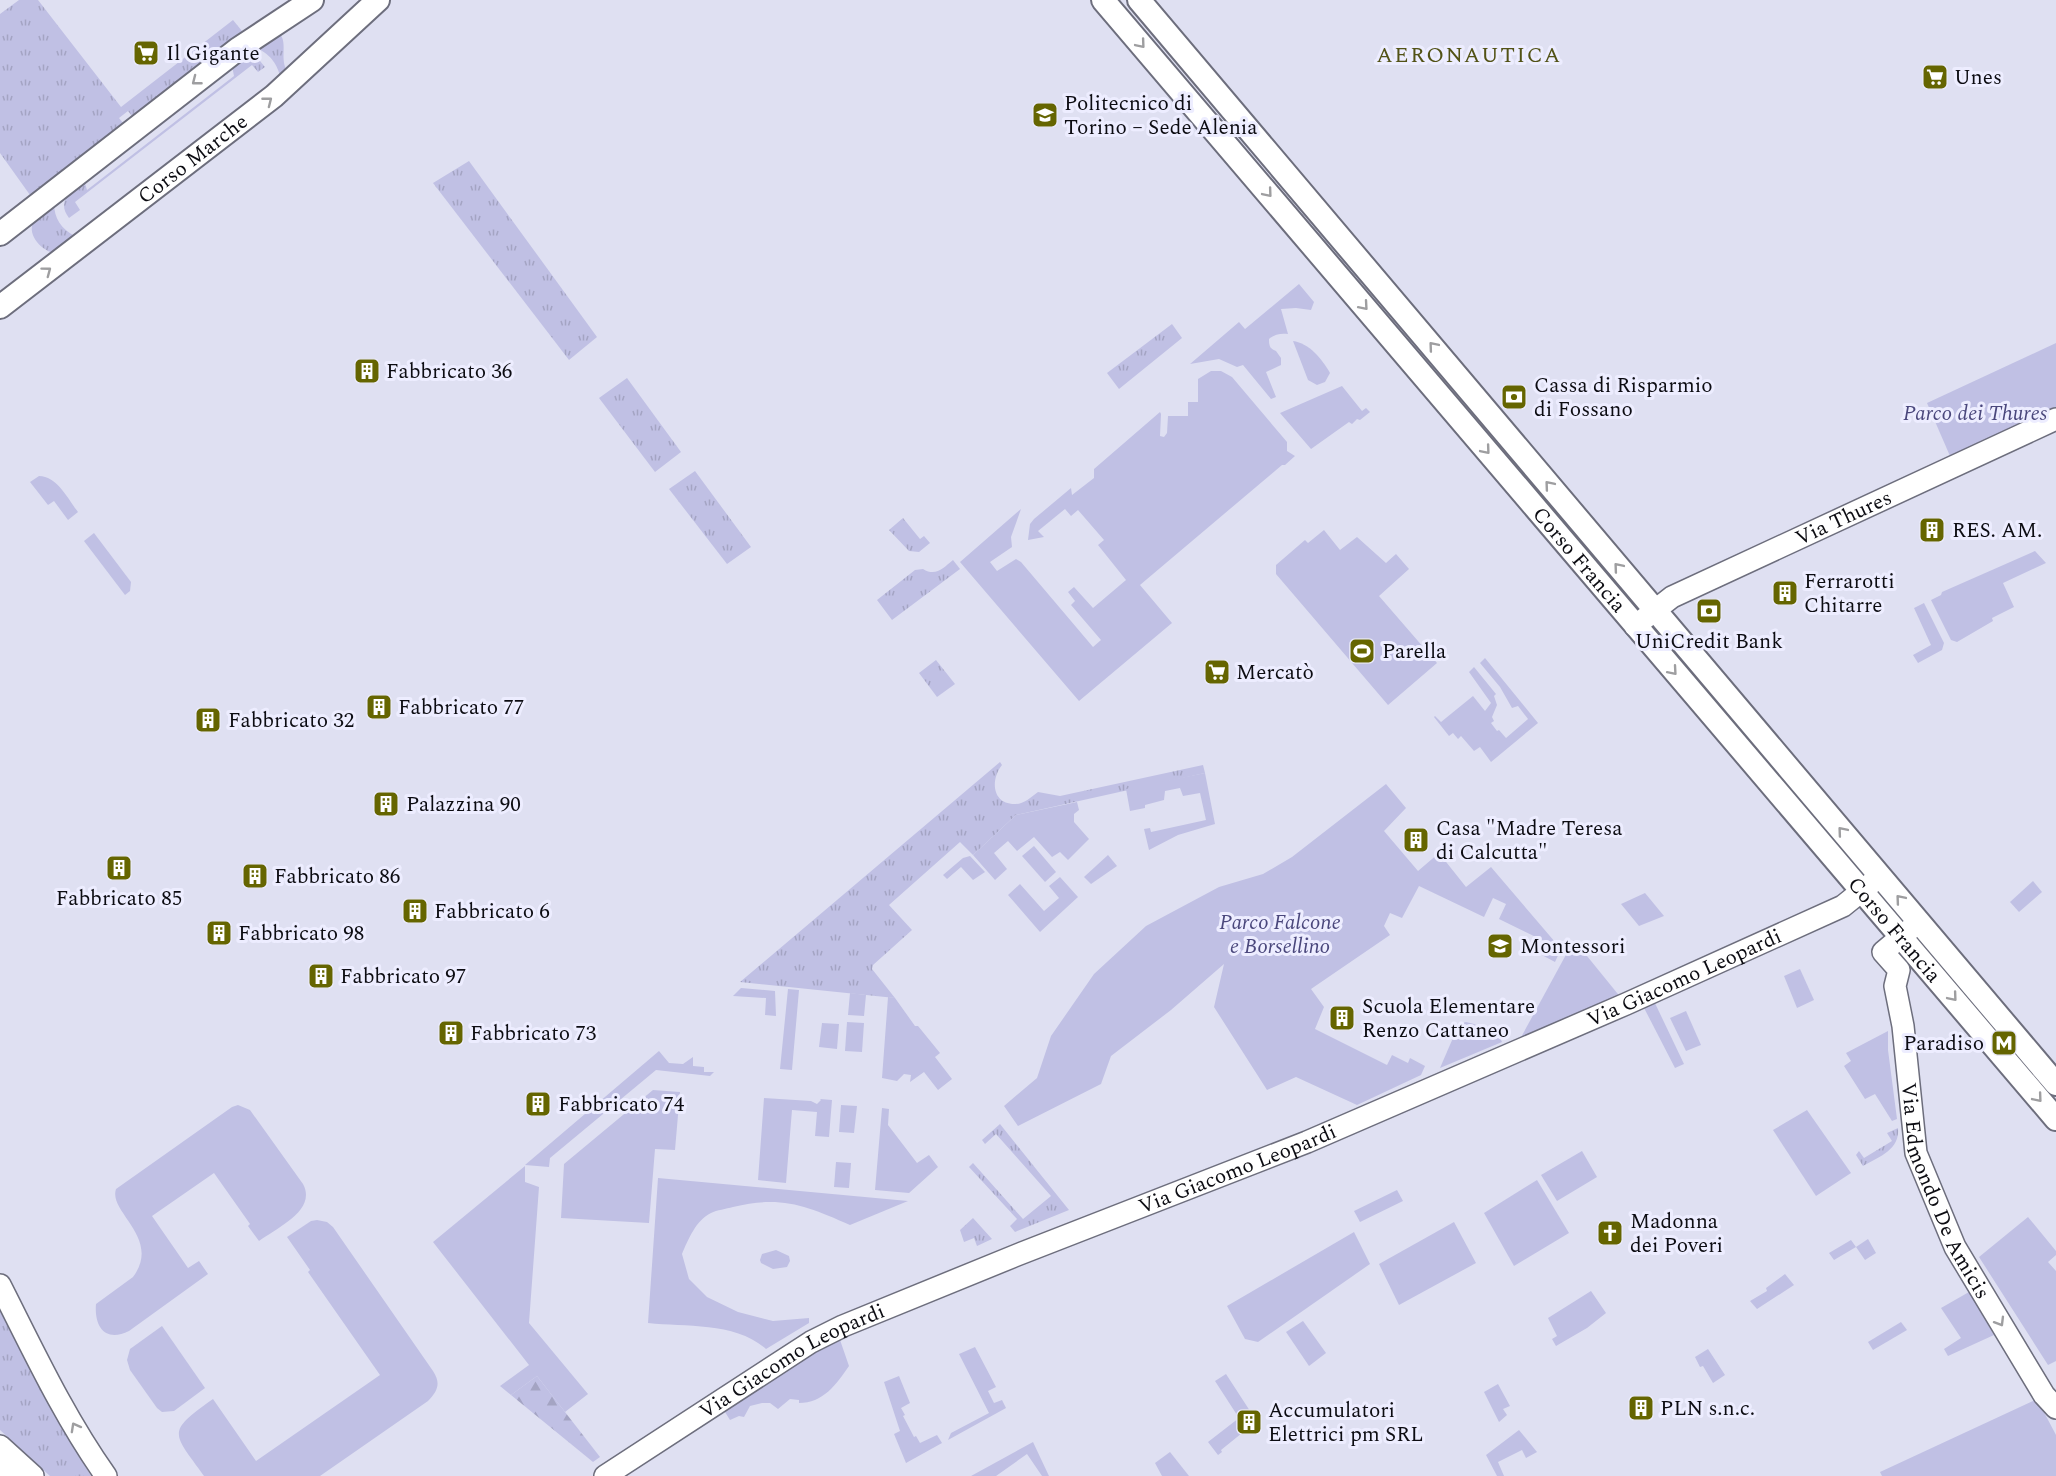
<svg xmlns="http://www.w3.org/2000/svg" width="2056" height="1476" font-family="Spectral,serif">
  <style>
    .grass { fill: url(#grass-tufts) }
    .forest { fill: url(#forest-firs) }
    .green { fill: #c0c0e4 }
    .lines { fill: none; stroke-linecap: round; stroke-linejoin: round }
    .secondary-casing { stroke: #6d6e7d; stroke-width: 24 }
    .primary-casing { stroke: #6d6e7d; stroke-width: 26 }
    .secondary { stroke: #fff; stroke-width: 21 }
    .primary { stroke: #fff; stroke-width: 22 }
    .oneway { stroke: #9e9ea0 }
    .labels { text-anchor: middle; stroke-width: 6; stroke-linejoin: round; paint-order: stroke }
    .poi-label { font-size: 21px; fill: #0c0c12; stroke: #ededff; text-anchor: start }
    .street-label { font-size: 21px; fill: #0c0c12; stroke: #ededff }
    .park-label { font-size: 21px; font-style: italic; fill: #4a477c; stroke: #ededff }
    .neighbourhood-label { font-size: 22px; letter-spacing: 1.5px; fill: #525216; stroke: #ededff }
  </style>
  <defs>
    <pattern id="grass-tufts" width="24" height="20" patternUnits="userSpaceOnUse" patternTransform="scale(1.5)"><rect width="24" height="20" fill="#c0c0e4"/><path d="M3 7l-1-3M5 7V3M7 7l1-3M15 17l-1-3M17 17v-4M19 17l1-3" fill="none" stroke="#a4a4c3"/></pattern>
    <pattern id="forest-firs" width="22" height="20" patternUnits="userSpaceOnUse" patternTransform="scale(1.5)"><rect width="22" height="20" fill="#c0c0e4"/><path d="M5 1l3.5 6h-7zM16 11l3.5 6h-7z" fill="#a4a4c3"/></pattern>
  </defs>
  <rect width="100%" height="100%" fill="#dfe0f2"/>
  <g class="grass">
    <polygon points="19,0 38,0 121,107 233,20 242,31 132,116 128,111 119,118 123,123 30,195 0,153 0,14"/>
    <path d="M280 34C288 44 279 59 288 73L281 79C277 64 272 56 257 48Z"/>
    <path d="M248 58 260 61 265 67 258 72 252 65 75 202 80 210 69 218C56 201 71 191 84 180L87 190 234 76 232 66Z"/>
    <polygon points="469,161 597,337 569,360 433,183"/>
    <path d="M54 203C54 218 61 229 75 236L53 253C40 249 25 233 35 219 40 213 48 208 54 203Z"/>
    <polygon points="1172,324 1182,338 1119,389 1107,373"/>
    <polygon points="627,378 681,452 655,472 599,398"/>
    <polygon points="695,471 751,547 727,564 669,489"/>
    <polygon points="903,518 920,539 924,536 930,543 919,552 909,551 889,530"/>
    <path d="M953 560 960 569 892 620 877 600 915 570 923 569C936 577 943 568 953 560Z"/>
    <polygon points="936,660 955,684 937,697 919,673"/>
    <path d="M1000 762 1002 765C990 780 992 805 1016 804 1024 804 1031 797 1038 792L1060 796 1203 765 1205 773 1016 815 973 855 960 842 889 905 912 930 873 965 872 969 895 998 740 982Z"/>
    <polygon points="1000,1124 1069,1210 1015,1232 1010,1226 1017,1219 969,1167 973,1163 1023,1219 1051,1196 996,1134 985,1144 982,1140"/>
    <path d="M1898 1128C1900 1150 1880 1156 1863 1166L1856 1155 1859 1151 1864 1158 1892 1141 1887 1133Z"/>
    <polygon points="973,1218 992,1239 977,1246 974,1238 964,1242 960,1230"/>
    <polygon points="0,1309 40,1387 91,1476 50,1476 0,1430"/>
  </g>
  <polygon class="forest" points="537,1376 600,1457 593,1462 511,1395"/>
  <g class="green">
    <path d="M1299 284 1314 302 1311 310 1296 308 1281 309 1288 334C1282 333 1274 334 1269 339 1269 346 1270 349 1276 351L1281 358V365L1266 372 1276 397 1271 399 1243 365 1237 367 1219 359 1190 364 1239 322 1245 329Z"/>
    <path d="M1293 341C1309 343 1322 359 1330 373L1325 382 1317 385 1308 380Z"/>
    <polygon points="2056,343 2056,407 1950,456 1927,403"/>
    <polygon points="1211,371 1221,371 1232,377 1287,442 1287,451 1295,456 1285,465 1282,465 1140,585 1172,623 1079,701 960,562 1021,509 1011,537 1012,547 990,562 997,571 1016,559 1021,562 1093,647 1101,640 1071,605 1075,601 1068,592 1074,587 1093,608 1126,580 1098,545 1104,540 1078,510 1071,516 1065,509 1038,531 1044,537 1028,540 1030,524 1034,519 1071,488 1072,495 1094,478 1094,469 1160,412 1161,414 1160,436 1164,437 1167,433 1168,416 1188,416 1188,402 1198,402 1198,379"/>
    <polygon points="1342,386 1362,411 1366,408 1370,412 1360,420 1357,419 1352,424 1349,422 1311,449 1280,413"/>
    <path d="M39 476C57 476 68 499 78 512L68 520 54 501 48 505 30 482Z"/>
    <polygon points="1324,530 1340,550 1357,537 1386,563 1396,554 1409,569 1379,596 1437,663 1388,705 1276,574 1276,565 1305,540 1308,543"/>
    <polygon points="94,533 131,582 130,591 125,595 84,541"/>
    <polygon points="2035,551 2046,563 2003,583 2014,607 1992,618 1993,621 1957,642 1951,640 1931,600 1941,595 1942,592"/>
    <polygon points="1924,603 1944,643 1942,650 1918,663 1913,655 1931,645 1914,608"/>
    <polygon points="1485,658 1538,723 1491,762 1480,747 1474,751 1461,736 1458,739 1453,733 1449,736 1434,717 1435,716 1441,722 1473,696 1485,711 1491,703 1469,672 1474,667 1496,694 1494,696 1497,705 1492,717 1494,721 1491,723 1497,731 1499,730 1506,738 1528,719 1518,706 1512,708 1500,687 1480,663"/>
    <polygon points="1205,773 1215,824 1178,835 1149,850 1144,829 1150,828 1151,832 1206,820 1200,793 1183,796 1180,788 1165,791 1164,800 1145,805 1145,808 1130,811 1126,789"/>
    <polygon points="1386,784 1406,808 1384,831 1418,871 1439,853 1466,887 1491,867 1561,949 1555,962 1538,953 1544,941 1499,919 1506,904 1493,898 1484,917 1419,886 1402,918 1390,913 1384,926 1390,935 1311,989 1324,1007 1315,1029 1387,1065 1392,1055 1408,1063 1410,1058 1425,1066 1421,1075 1357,1105 1296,1077 1267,1090 1214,1007 1224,964 1171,1010 1111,1056 1101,1084 1018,1126 1004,1106 1037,1078 1051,1036 1094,974 1146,926 1219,887 1263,874 1292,857"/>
    <polygon points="1077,802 1079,810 1074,814 1074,822 1089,839 1068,860 1060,852 1052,857 1034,837 1017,851 1008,841 994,853 1007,869 995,880 973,855 1016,815"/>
    <polygon points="1034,846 1056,872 1045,882 1022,856"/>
    <polygon points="1108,855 1117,866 1091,884 1084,877"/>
    <polygon points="970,856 985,872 973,880 961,867 947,879 943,875 963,858"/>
    <polygon points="1060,877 1078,897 1040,932 1008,895 1020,884 1044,911 1059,898 1049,886"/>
    <polygon points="2033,881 2042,892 2019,912 2010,902"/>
    <polygon points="1645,893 1664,916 1639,926 1621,904"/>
    <polygon points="1574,940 1626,1004 1519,1041"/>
    <polygon points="1800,969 1814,1000 1797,1008 1784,976"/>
    <polygon points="741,988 775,991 776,1016 765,1015 766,998 733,996"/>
    <polygon points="788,989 799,990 792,1070 780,1069"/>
    <polygon points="850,993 866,995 864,1016 848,1015"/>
    <polygon points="888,997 895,998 915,1026 918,1026 940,1053 935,1057 952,1079 938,1090 924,1072 910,1082 911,1075 904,1074 897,1081 882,1078"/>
    <polygon points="1653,999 1684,1064 1675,1068 1642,1004"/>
    <polygon points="1686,1011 1701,1045 1686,1051 1670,1018"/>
    <polygon points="847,1022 864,1023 862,1052 845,1051"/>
    <polygon points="1466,1022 1474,1024 1499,1036 1502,1042 1440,1068 1459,1024"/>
    <polygon points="822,1023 839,1024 837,1049 819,1047"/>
    <polygon points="1888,1031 1888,1050 1897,1119 1892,1121 1875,1094 1865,1099 1844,1066 1851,1061 1846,1053"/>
    <polygon points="659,1051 669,1063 683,1064 693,1057 693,1066 704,1067 704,1072 714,1072 710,1076 656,1070 550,1158 549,1167 525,1165"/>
    <polygon points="653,1090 680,1092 675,1150 655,1149 649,1223 561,1218 564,1164"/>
    <polygon points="764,1098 811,1101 817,1104 821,1100 820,1099 832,1100 829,1137 815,1136 817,1112 792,1110 786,1183 758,1180"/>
    <path d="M238 1105 250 1110 303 1184C317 1210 278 1227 259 1241L248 1226 250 1224 214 1173 152 1216 188 1268 199 1261 208 1274 129 1331C105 1343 94 1326 96 1304L133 1277C162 1238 108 1212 116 1189L232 1107Z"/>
    <polygon points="841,1105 857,1106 854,1133 839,1132"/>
    <polygon points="882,1108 889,1109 888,1125 917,1163 929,1155 938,1167 909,1193 875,1190"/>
    <polygon points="1807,1110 1851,1173 1816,1196 1773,1130"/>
    <polygon points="1582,1151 1597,1177 1557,1201 1541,1175"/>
    <polygon points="836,1162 851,1163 849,1188 834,1187"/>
    <polygon points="525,1166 525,1182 539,1187 529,1323 588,1394 565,1412 537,1376 511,1395 500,1386 529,1365 433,1242"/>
    <path d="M658 1178 908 1201 850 1225C807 1206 781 1195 733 1207 726 1209 717 1210 711 1213 696 1220 688 1240 682 1254L689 1279 707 1297 738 1312 773 1321 809 1318V1323L766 1349C736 1322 686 1327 648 1323Z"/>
    <polygon points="1537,1180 1569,1233 1514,1266 1484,1213"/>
    <polygon points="1397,1190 1403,1201 1360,1222 1354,1211"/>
    <polygon points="2028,1217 2056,1251 2056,1255 2048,1262 2056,1271 2056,1361 2048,1365 1979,1257"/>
    <path d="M317 1220 327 1222 333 1227 433 1371C441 1383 438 1391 428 1401L320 1476H204C173 1432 165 1433 213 1399L256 1461 380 1375 308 1272 310 1270 287 1237 311 1221Z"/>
    <polygon points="1454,1222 1476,1263 1399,1305 1379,1264"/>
    <polygon points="1354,1232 1370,1264 1258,1342 1245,1339 1227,1306"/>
    <polygon points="1868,1239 1876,1253 1865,1260 1856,1247 1834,1260 1829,1253 1851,1240 1856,1247"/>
    <polygon points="776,1250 789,1256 790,1261 787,1267 773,1269 761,1263 760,1260 762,1254"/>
    <polygon points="1785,1274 1794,1285 1757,1309 1750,1301 1767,1291 1766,1288"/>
    <polygon points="1591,1291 1606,1313 1587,1328 1556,1346 1552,1339 1557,1336 1548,1318"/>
    <polygon points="1969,1292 1994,1335 1948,1356 1944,1349 1961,1338 1941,1308"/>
    <polygon points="1303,1321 1326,1353 1309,1366 1286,1332"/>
    <polygon points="1901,1322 1907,1330 1873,1350 1868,1342"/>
    <polygon points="162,1326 205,1388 174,1411 162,1412 157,1408 130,1370 127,1360 130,1349"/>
    <path d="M839 1337 849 1366C836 1385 823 1403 799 1403V1400L790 1399 778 1409 770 1403H762L750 1406 744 1417 739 1416 730 1420 725 1412 728 1400Z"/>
    <polygon points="975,1347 996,1387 988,1391 994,1403 1002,1400 1006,1408 948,1440 951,1433 989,1413 959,1354"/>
    <polygon points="1708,1349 1725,1375 1713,1383 1703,1366 1700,1367 1695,1357"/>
    <polygon points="1226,1374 1250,1411 1239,1419 1247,1429 1221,1450 1222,1452 1218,1455 1208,1442 1239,1418 1215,1381"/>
    <polygon points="899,1376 910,1403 901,1408 905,1415 903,1416 914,1437 916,1436 920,1443 937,1435 942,1443 906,1463 894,1434 900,1431 884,1382"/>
    <polygon points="1498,1384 1510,1406 1503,1409 1507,1415 1499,1422 1484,1392"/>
    <polygon points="2037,1399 2056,1435 2056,1476 1882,1476 1880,1472"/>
    <polygon points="1519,1430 1537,1452 1526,1458 1522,1450 1498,1462 1504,1476 1497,1476 1486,1455"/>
    <polygon points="1033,1442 1049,1476 1042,1476 1027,1454 996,1476 971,1476"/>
    <polygon points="1170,1452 1189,1476 1162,1476 1155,1463"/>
  </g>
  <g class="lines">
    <g class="secondary-casing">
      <g id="secondary">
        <path id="s1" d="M1635 626 1672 597 2056 419"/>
        <path id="s2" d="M1914 926 1883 952 1899 970 1895 986 1903 1026 1916 1153 1955 1247 2044 1395 2056 1408"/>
        <path d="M0 1285C33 1350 64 1417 106 1476"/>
        <polyline points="0,1446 33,1476"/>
        <polyline points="0,1467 10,1476"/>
        <path id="s3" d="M605 1476 811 1342 843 1326 1017 1255 1307 1142 1626 1004 1843 906 1874 881"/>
      </g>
    </g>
    <g class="primary-casing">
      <g id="primary">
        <path id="s4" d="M1103 0 2056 1119"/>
        <polyline points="1139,0 2056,1084"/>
        <polyline points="0,234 238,49 312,0"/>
        <path id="s5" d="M0 307 274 96 378 0"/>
      </g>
    </g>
    <use href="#secondary" class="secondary"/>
    <use href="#primary" class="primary"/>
  </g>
  <defs><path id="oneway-chevron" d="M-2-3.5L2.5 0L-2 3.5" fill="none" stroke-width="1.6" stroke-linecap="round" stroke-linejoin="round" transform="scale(1.5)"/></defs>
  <g class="oneway">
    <use href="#oneway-chevron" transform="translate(1141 44) rotate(50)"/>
    <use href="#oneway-chevron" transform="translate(196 81) rotate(142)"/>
    <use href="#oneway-chevron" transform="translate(268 101) rotate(-38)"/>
    <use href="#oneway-chevron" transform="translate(1268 193) rotate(50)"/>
    <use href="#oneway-chevron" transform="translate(47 271) rotate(-37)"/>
    <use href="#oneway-chevron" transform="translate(1364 306) rotate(49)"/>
    <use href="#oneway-chevron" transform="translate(1433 346) rotate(-130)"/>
    <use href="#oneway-chevron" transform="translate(1486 450) rotate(50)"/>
    <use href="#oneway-chevron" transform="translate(1549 485) rotate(-130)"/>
    <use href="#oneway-chevron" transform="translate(1618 567) rotate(-130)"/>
    <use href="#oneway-chevron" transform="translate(1673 671) rotate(49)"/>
    <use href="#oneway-chevron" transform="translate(1842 831) rotate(-130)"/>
    <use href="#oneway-chevron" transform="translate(1900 899) rotate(-130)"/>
    <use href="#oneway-chevron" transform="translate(1953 997) rotate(50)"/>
    <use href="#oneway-chevron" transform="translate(2038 1098) rotate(50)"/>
    <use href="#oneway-chevron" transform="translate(2000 1322) rotate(59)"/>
    <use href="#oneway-chevron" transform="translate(75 1427) rotate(-119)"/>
  </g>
  <defs>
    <g id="supermarket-square" transform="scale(1.35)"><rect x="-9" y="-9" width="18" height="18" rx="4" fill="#656500" stroke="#ededff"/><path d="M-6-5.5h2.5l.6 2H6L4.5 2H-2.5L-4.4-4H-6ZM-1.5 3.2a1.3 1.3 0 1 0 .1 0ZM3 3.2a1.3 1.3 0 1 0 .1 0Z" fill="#fff"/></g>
    <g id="university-square" transform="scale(1.35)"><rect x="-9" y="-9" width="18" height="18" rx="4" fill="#656500" stroke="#ededff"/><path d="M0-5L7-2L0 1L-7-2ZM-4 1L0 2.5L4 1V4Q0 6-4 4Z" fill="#fff"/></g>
    <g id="building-square" transform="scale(1.35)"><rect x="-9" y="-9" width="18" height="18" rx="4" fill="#656500" stroke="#ededff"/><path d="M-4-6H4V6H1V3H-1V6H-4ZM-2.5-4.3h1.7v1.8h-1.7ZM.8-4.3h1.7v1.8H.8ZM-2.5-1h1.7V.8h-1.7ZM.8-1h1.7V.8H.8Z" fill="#fff"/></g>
    <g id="bank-square" transform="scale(1.35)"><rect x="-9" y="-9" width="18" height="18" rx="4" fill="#656500" stroke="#ededff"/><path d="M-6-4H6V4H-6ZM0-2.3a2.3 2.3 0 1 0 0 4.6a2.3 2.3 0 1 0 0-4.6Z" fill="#fff"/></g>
    <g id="stadium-square" transform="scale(1.35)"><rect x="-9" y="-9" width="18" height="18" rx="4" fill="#656500" stroke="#ededff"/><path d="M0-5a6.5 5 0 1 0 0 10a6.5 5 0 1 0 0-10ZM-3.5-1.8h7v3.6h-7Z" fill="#fff"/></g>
    <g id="school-square" transform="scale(1.35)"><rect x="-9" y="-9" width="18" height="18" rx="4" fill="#656500" stroke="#ededff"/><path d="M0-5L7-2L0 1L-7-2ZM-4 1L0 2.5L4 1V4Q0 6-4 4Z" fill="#fff"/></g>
    <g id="metro-square" transform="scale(1.35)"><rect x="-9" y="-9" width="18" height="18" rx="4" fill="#656500" stroke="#ededff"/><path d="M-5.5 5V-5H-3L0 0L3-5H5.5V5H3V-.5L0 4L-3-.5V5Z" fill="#fff"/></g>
    <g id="church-square" transform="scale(1.35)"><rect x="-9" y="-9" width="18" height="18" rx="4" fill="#656500" stroke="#ededff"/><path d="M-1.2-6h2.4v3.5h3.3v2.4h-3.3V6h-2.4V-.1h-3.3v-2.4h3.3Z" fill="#fff"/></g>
  </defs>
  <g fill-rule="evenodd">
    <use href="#supermarket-square" x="146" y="53"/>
    <use href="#supermarket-square" x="1935" y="77"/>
    <use href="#university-square" x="1045" y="115"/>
    <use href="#building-square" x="367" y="371"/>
    <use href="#bank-square" x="1514" y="397"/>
    <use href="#building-square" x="1932" y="530"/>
    <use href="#building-square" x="1785" y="593"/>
    <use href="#bank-square" x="1709" y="611"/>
    <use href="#stadium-square" x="1362" y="651"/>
    <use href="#supermarket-square" x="1217" y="672"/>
    <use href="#building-square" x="379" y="707"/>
    <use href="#building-square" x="208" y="720"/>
    <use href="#building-square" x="386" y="804"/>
    <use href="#building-square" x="1416" y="840"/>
    <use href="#building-square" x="119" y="868"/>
    <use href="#building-square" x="255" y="876"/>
    <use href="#building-square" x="415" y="911"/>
    <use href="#building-square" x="219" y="933"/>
    <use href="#school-square" x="1500" y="946"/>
    <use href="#building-square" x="321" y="976"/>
    <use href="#building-square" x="1342" y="1018"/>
    <use href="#building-square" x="451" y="1033"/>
    <use href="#metro-square" x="2004" y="1043"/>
    <use href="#building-square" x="538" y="1104"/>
    <use href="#church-square" x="1610" y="1233"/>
    <use href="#building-square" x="1641" y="1408"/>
    <use href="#building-square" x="1249" y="1422"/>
  </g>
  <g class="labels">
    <g class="poi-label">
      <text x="166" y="60">Il Gigante</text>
      <text x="1954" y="84">Unes</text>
      <text x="1064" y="110">Politecnico di<tspan x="1064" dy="24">Torino – Sede Alenia</tspan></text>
      <text x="386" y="378">Fabbricato 36</text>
      <text x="1534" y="392">Cassa di Risparmio<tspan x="1534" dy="24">di Fossano</tspan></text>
      <text x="1952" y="537">RES. AM.</text>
      <text x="1804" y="588">Ferrarotti<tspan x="1804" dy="24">Chitarre</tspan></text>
      <text x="1709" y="648" text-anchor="middle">UniCredit Bank</text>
      <text x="1382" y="658">Parella</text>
      <text x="1236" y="679">Mercatò</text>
      <text x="398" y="714">Fabbricato 77</text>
      <text x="228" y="727">Fabbricato 32</text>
      <text x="406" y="811">Palazzina 90</text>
      <text x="1436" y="835">Casa "Madre Teresa<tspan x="1436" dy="24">di Calcutta"</tspan></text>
      <text x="274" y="883">Fabbricato 86</text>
      <text x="119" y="905" text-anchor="middle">Fabbricato 85</text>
      <text x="434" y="918">Fabbricato 6</text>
      <text x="238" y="940">Fabbricato 98</text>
      <text x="1520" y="953">Montessori</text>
      <text x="340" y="983">Fabbricato 97</text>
      <text x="1362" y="1013">Scuola Elementare<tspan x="1362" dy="24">Renzo Cattaneo</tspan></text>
      <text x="470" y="1040">Fabbricato 73</text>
      <text x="1984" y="1050" text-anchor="end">Paradiso</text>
      <text x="558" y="1111">Fabbricato 74</text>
      <text x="1630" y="1228">Madonna<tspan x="1630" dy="24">dei Poveri</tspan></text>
      <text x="1660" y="1415">PLN s.n.c.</text>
      <text x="1268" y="1417">Accumulatori<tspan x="1268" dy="24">Elettrici pm SRL</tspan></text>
    </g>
    <g class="street-label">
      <text dy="7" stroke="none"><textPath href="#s5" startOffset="243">Corso Marche</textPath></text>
      <text dy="7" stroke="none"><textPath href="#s1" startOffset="236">Via Thures</textPath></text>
      <text dy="7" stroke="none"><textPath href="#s4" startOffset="735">Corso Francia</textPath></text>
      <text dy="7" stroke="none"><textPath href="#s4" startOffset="1221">Corso Francia</textPath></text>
      <text dy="7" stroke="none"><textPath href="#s3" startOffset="1192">Via Giacomo Leopardi</textPath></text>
      <text dy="7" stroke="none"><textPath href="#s3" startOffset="706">Via Giacomo Leopardi</textPath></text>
      <text dy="7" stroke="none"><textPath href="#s2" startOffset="294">Via Edmondo De Amicis</textPath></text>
      <text dy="7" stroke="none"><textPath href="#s3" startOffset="220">Via Giacomo Leopardi</textPath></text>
    </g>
    <g class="park-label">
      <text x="1975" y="420">Parco dei Thures</text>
      <text x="1280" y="929">Parco Falcone<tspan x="1280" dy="24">e Borsellino</tspan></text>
    </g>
    <g class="neighbourhood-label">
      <text x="1469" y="62">AERONAUTICA</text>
    </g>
  </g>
</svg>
